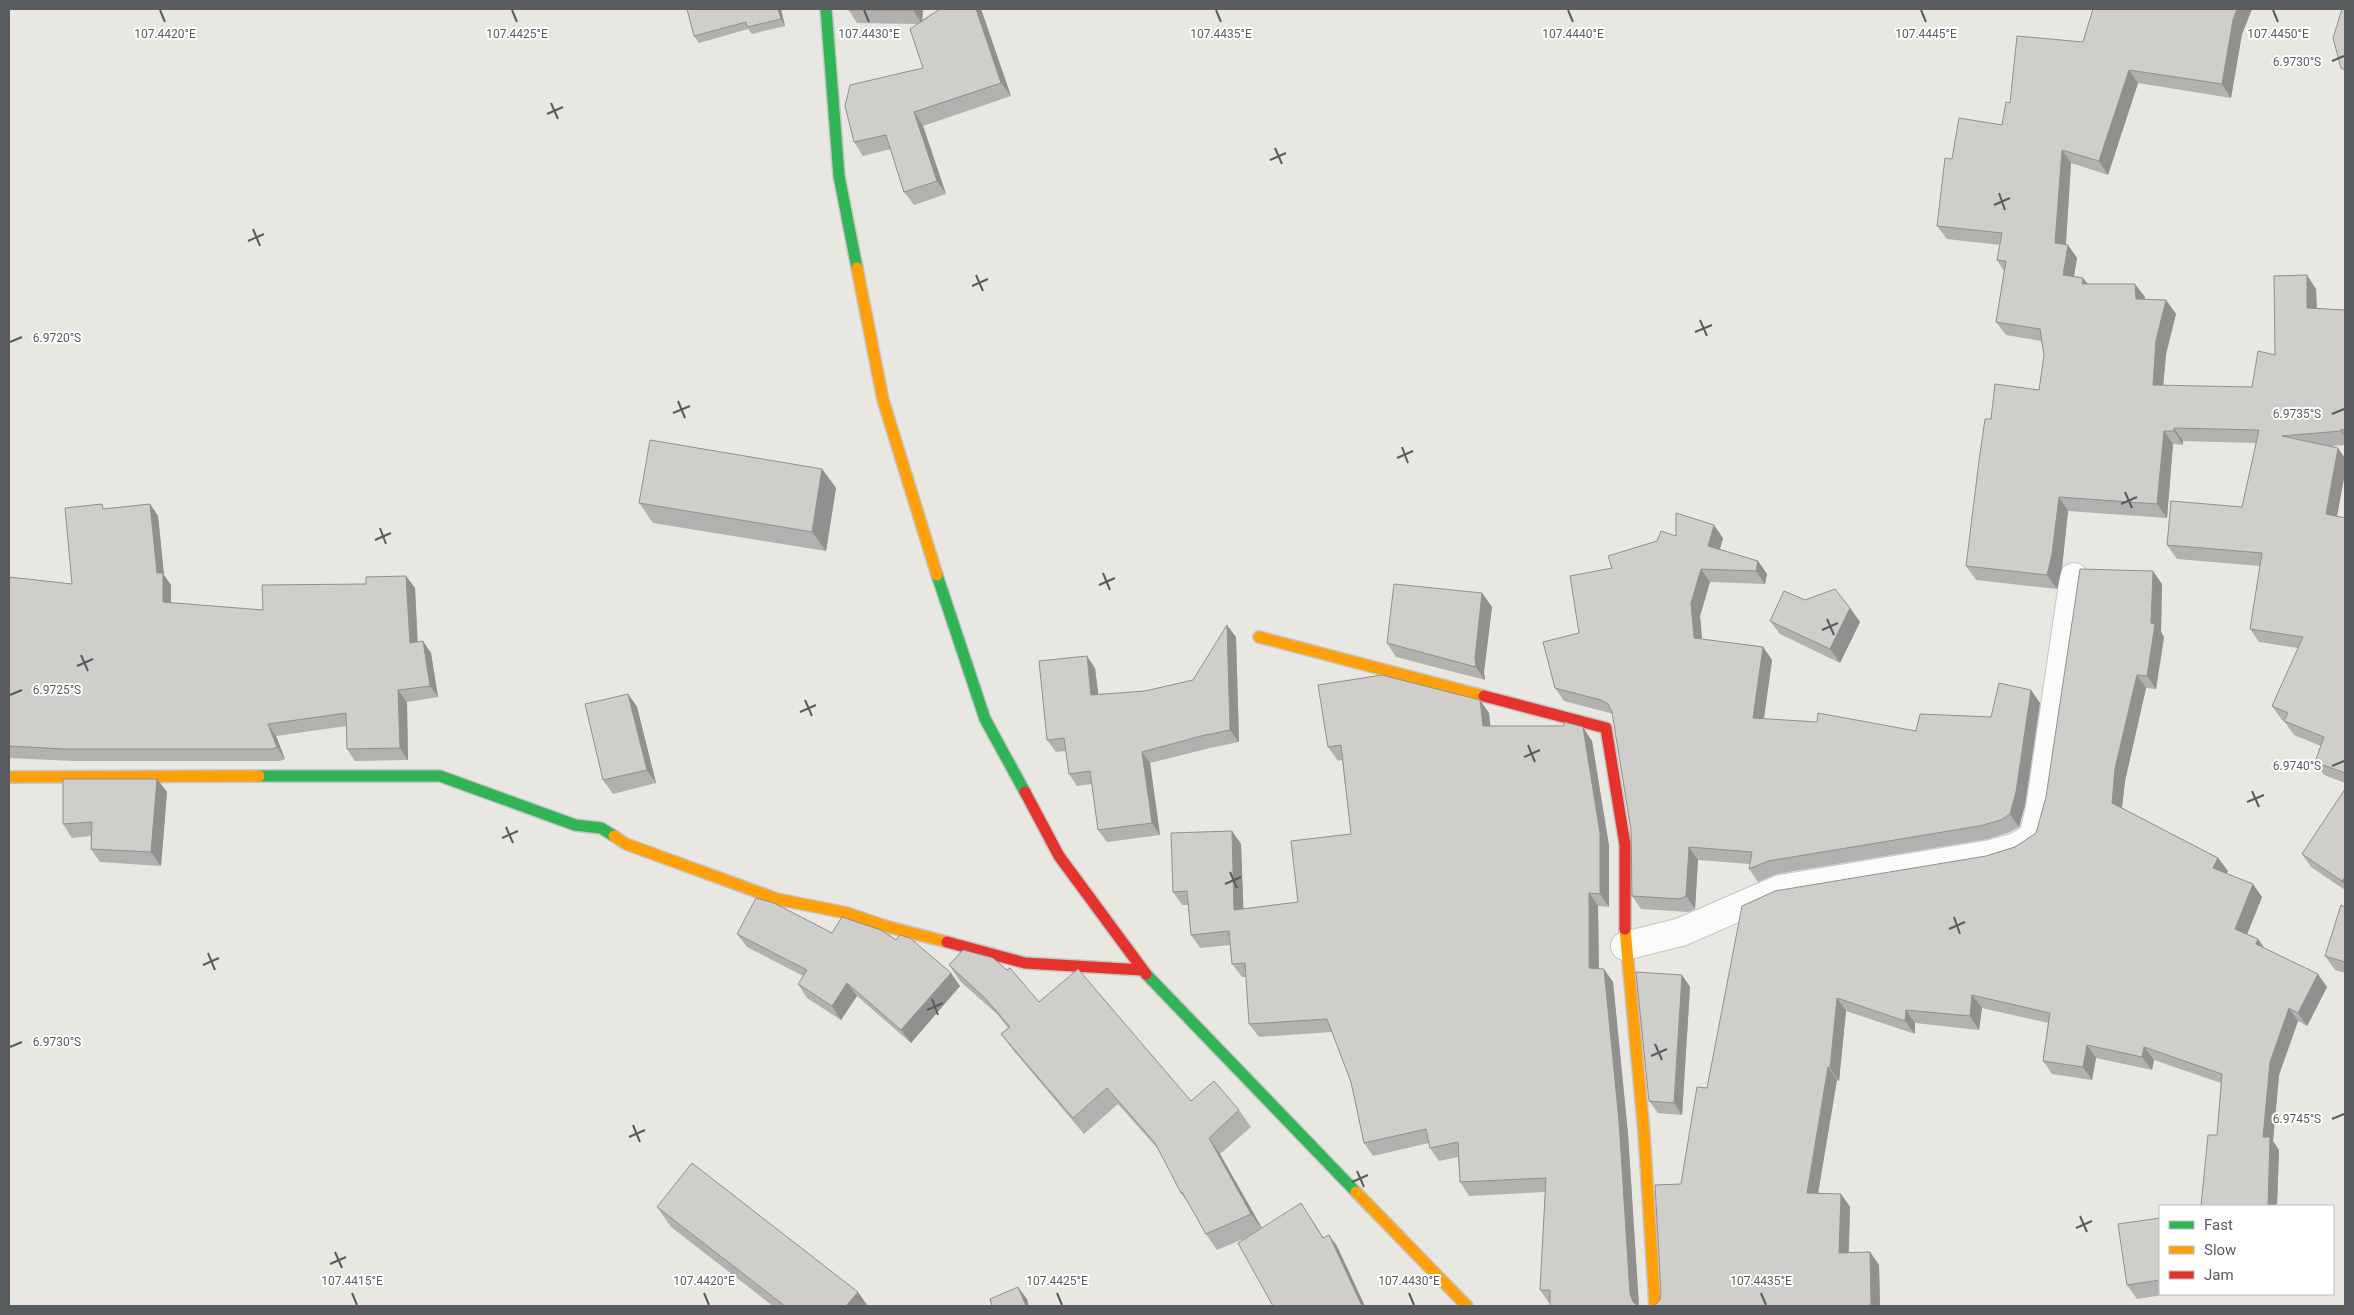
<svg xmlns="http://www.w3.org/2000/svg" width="2354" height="1315" font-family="Roboto,sans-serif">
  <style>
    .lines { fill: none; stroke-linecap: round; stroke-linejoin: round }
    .street-casing { stroke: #c5c5c4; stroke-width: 30 }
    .fast-casing { stroke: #c4c5c4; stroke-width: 14 }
    .slow-casing { stroke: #c4c5c4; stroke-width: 14 }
    .jam-casing { stroke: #c4c5c4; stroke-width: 14 }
    .street { stroke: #fcfbfb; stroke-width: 28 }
    .fast { stroke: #30b455; stroke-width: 11 }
    .slow { stroke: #ff9f0a; stroke-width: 11 }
    .jam { stroke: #e5322d; stroke-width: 11 }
    .wall { fill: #b2b1af }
    .shaded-wall { fill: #91908e }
    .building { fill: #cfcecb; stroke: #91908e }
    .ticks { fill: none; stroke: #595c5f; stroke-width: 2 }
    .ticks-label { font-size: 12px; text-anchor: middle; fill: #595c5f; stroke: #fff; stroke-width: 4; stroke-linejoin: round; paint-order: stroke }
  </style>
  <rect width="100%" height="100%" fill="#e8e7e2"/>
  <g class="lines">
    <g class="street-casing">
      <polyline id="street" points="1625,946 1681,932 1780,889 1991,854 2016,847 2033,837 2040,808 2074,577"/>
    </g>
    <g class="fast-casing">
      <g id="fast">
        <polyline points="826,9 839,176 857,268"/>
        <polyline points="937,575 985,719 1025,792"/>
        <polyline points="259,776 440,776 575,825 601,828 614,836"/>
        <polyline points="1146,974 1356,1192"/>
      </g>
    </g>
    <g class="slow-casing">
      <g id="slow">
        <polyline points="857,268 883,400 937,575"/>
        <polyline points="1259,637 1484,696"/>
        <polyline points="9,777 259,776"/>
        <polyline points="614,836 626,844 777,899 847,913 885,926 947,942"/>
        <polyline points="1625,929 1644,1133 1655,1306"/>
        <polyline points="1356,1192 1467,1306"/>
      </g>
    </g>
    <g class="jam-casing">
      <g id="jam">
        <polyline points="1484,696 1606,728 1625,845 1625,929"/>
        <polyline points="1025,792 1059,856 1146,974"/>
        <polyline points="947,942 1025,963 1142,970"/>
      </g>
    </g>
    <use href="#street" class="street"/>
    <use href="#fast" class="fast"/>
    <use href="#slow" class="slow"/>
    <use href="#jam" class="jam"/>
  </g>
  <g class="wall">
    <polygon points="687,9 781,9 785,26 752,34 748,29 699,43 694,36"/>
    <polygon points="848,9 923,9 922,20 940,9 981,9 1011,96 923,126 946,194 914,205 904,192 891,149 863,156 854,142 923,68 917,24 857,23"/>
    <polygon points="2093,9 2252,9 2242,34 2231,98 2138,83 2108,175 2071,163 2066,244 2068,245 2077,258 2074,276 2083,278 2088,284 2145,297 2145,300 2166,300 2176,314 2166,354 2163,386 2252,387 2275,355 2316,289 2317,308 2345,310 2345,445 2332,446 2345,458 2345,473 2337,516 2345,518 2345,783 2324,775 2315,762 2321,746 2294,735 2284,721 2282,720 2272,706 2298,648 2259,642 2250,629 2260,566 2177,559 2167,545 2242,507 2256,443 2183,441 2183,445 2173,444 2167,518 2068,511 2062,568 2057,589 1976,580 1966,566 1991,419 2039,390 2044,355 2041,341 2006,335 1996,322 2004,271 1997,260 2000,245 1947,239 1937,226 1952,159 2002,125 2010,103 2083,42"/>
    <polygon points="822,469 836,488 826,551 653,523 639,503"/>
    <polygon points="150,504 158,516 164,575 171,585 171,603 263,610 366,584 406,576 415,588 418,642 431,653 438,697 407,702 408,760 355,761 347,749 346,726 276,736 285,759 280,761 73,761 9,758 9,577 72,584 106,509"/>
    <polygon points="1676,536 1723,538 1720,549 1758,561 1767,574 1765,584 1710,582 1700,616 1702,639 1763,647 1772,660 1764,719 1916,731 1991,717 2040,703 2025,805 2019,827 2010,832 1988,839 1777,874 1758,882 1749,869 1750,864 1698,860 1695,909 1689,912 1641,909 1632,896 1631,830 1613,714 1610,713 1564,701 1555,688 1579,633 1612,568"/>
    <polygon points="2162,584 2161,632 2164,637 2156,689 2146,688 2125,781 2122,808 2218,858 2228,871 2226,873 2262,897 2247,934 2258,939 2264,948 2327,987 2307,1026 2298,1021 2279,1075 2273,1141 2279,1150 2277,1206 2201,1206 2217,1135 2221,1083 2154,1060 2152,1070 2096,1058 2092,1080 2052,1074 2043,1061 2048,1023 1982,1008 1979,1030 1915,1023 1915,1034 1846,1011 1839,1081 1837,1080 1818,1193 1841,1194 1850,1207 1849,1253 1870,1252 1879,1265 1880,1306 1654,1306 1660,1300 1681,1184 1707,1088 1986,856 2015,847 2036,833"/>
    <polygon points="1482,593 1492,607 1484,672 1485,680 1396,657 1387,643"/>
    <polygon points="1805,600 1850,608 1860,622 1840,663 1780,634 1770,621"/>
    <polygon points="1236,637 1239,742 1210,748 1150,763 1160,835 1107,842 1098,830 1092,784 1077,786 1069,774 1066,751 1056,752 1047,740 1095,668 1098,695 1145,691 1193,680"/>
    <polygon points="628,694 637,707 656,783 613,794 603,780"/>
    <polygon points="1489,713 1490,726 1592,741 1609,846 1609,907 1598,906 1599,969 1613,982 1628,1134 1639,1306 1550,1306 1550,1303 1549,1303 1540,1290 1545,1192 1469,1196 1460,1182 1458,1157 1439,1161 1430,1148 1429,1143 1373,1156 1364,1143 1351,1082 1332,1032 1259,1037 1249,1024 1246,977 1242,977 1232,964 1230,945 1200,948 1191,935 1188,905 1182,905 1173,892 1241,844 1243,909 1298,902 1351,834 1342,760 1338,761 1328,747"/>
    <polygon points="157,779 167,792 161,866 100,862 91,849 91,836 72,838 63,824"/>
    <polygon points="2345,789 2345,890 2311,867 2302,854"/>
    <polygon points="2345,907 2345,973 2335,970 2325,956"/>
    <polygon points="832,933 960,986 911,1043 857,996 841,1020 807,998 798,984 803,976 747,947 737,934"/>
    <polygon points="949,965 1039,1002 1191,1101 1239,1110 1251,1127 1220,1154 1262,1228 1309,1215 1323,1237 1337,1246 1250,1236 1217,1250 1206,1234 1190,1206 1181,1193 1159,1150 1118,1104 1084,1134 1013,1050 1001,1034 1008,1028 998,1015 960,981"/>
    <polygon points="1682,975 1690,987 1682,1115 1658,1113 1649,1101"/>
    <polygon points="657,1207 868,1306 773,1306 671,1227"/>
    <polygon points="2160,1218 2160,1294 2169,1294 2137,1299 2127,1285"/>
  </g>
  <g class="shaded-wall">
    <polygon points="778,9 781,9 785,26 781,19"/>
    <polygon points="913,9 923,9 922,24 913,10"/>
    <polygon points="976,9 981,9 1011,96 1001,83"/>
    <polygon points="2237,9 2252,9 2242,34 2231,98 2222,84 2233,20"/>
    <polygon points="2129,70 2138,83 2108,175 2099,161"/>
    <polygon points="914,112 923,126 946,194 937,181"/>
    <polygon points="2062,150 2071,163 2065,256 2055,243"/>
    <polygon points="2068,245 2077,258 2072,288 2063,275"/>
    <polygon points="2307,275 2316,289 2317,321 2307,308"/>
    <polygon points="2083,278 2093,291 2082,284"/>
    <polygon points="2135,284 2145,297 2145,313 2136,299"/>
    <polygon points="2166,300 2176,314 2166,354 2162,399 2153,385 2156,340"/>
    <polygon points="2174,428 2183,441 2183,445 2174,431"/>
    <polygon points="2341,429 2345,435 2345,437 2341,431"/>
    <polygon points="2164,431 2173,444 2167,518 2157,504"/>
    <polygon points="2338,448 2345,458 2345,473 2335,527 2326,514"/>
    <polygon points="822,469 836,488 826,551 812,532"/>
    <polygon points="2059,497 2068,511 2062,568 2057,589 2047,575"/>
    <polygon points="150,504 158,516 164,575 171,585 171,614 163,602 157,573"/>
    <polygon points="1714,525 1723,538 1717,559 1708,546"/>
    <polygon points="1758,561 1767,574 1765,584 1756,571"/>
    <polygon points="1701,569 1710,582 1700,616 1703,651 1694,638 1691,603"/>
    <polygon points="2153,571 2162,584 2161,632 2164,637 2156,689 2147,676 2151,623"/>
    <polygon points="406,576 415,588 418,655 410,643"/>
    <polygon points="1482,593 1492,607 1484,672 1485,680 1476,667 1475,658"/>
    <polygon points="1850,608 1860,622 1840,663 1830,649"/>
    <polygon points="1227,625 1236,637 1239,742 1230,730"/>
    <polygon points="423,641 431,653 438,697 430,686"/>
    <polygon points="1763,647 1772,660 1762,731 1753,718"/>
    <polygon points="1087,656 1095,668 1100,707 1091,695"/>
    <polygon points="2137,675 2146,688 2125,781 2121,816 2112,803 2115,768"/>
    <polygon points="398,690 407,702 408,760 400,748"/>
    <polygon points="2031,690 2040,703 2025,805 2019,827 2010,814"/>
    <polygon points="628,694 637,707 656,783 647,770"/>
    <polygon points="1480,700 1489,713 1492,739 1483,726"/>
    <polygon points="268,724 276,736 285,759 277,747"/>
    <polygon points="1583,727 1592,741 1609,846 1609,907 1600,894"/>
    <polygon points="1142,752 1150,763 1160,835 1152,823"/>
    <polygon points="157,779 167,792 161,866 151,852"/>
    <polygon points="1232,831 1241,844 1244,923 1234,910"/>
    <polygon points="1689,847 1698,860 1695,909 1686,896"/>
    <polygon points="2218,858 2228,871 2222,881 2213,868"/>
    <polygon points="2345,877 2345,885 2342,881"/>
    <polygon points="2253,884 2262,897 2244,942 2235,929"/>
    <polygon points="1589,893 1598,906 1599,982 1589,968"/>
    <polygon points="2258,939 2267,952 2256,944"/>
    <polygon points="1604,969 1613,982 1628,1134 1639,1306 1636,1306 1633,1302 1630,1294"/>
    <polygon points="951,973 960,986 911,1043 901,1030"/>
    <polygon points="2318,974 2327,987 2307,1026 2298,1013"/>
    <polygon points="1682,975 1690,987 1682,1115 1674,1103"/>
    <polygon points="847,983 857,996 841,1020 832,1006"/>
    <polygon points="1972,995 1982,1008 1979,1030 1970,1016"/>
    <polygon points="1837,998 1846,1011 1839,1081 1830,1068"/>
    <polygon points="2289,1008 2298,1021 2279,1075 2273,1141 2279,1150 2277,1206 2268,1206 2263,1137 2270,1062"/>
    <polygon points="1906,1010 1915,1023 1915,1034 1905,1021"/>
    <polygon points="2087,1045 2096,1058 2092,1080 2083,1067"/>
    <polygon points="2144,1047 2154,1060 2152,1070 2142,1057"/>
    <polygon points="1828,1067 1837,1080 1816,1206 1807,1193"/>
    <polygon points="1209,1138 1220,1154 1263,1230 1251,1214"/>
    <polygon points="1841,1194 1850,1207 1848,1266 1839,1253"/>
    <polygon points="1329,1235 1337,1246 1365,1306 1362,1306"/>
    <polygon points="1870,1252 1879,1265 1880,1306 1872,1306 1871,1305"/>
    <polygon points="1018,1287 1027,1299 1029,1306 1026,1306"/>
    <polygon points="858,1292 868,1306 846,1306"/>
  </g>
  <g class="building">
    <polygon points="687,9 778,9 781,19 747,27 746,22 694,36"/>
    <rect x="848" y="9" width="65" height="1"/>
    <polygon points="940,9 976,9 1001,83 914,112 937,181 904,192 886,135 854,142 845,106 850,85 923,68 910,29"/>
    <polygon points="2093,9 2237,9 2233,20 2222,84 2129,70 2099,161 2062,150 2055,243 2068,245 2063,275 2083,278 2082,284 2135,284 2136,299 2166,300 2156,340 2153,385 2252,387 2258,351 2275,355 2274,276 2307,275 2307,308 2345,310 2345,430 2341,429 2341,431 2282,436 2338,448 2326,514 2345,518 2345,773 2315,762 2324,737 2284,721 2288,713 2272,706 2303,637 2250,629 2262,553 2167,545 2171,501 2242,507 2259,430 2174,428 2174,431 2164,431 2157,504 2059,497 2052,554 2047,575 1966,566 1979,461 1985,419 1991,419 1995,384 2039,390 2044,355 2040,329 1996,322 2006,261 1997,260 2002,233 1937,226 1945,158 1952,159 1959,118 2002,125 2006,102 2010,103 2017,36 2083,42"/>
    <polygon points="2342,9 2345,9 2345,70 2341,68 2333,38"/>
    <polygon points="650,440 822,469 812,532 639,503"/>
    <polygon points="102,504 103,509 150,504 157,573 163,573 163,602 263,610 262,585 366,584 366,577 406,576 410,643 423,641 430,686 398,690 400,748 347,749 346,713 268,724 277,747 272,749 64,749 9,746 9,577 72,584 65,508"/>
    <polygon points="1676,513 1714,525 1708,546 1758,561 1756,571 1701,569 1691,603 1694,638 1763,647 1753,718 1817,722 1818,713 1916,731 1920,714 1991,717 1999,683 2031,690 2016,792 2010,814 2001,820 1979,826 1768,861 1749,869 1752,852 1689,847 1686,896 1680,899 1632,896 1631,830 1612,712 1608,704 1601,700 1555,688 1543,642 1579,633 1570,576 1612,568 1608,556 1657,541 1661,531 1676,536"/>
    <polygon points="2080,569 2153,571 2151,623 2155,624 2147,676 2137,675 2115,768 2112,803 2218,858 2213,868 2253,884 2235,929 2258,939 2256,944 2318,974 2298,1013 2289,1008 2270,1062 2263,1137 2270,1137 2268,1206 2201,1206 2208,1135 2217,1135 2222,1074 2144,1047 2142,1057 2087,1045 2083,1067 2043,1061 2050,1013 1972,995 1970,1016 1906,1010 1905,1021 1837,998 1830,1068 1828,1067 1807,1193 1841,1194 1839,1253 1870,1252 1871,1305 1858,1306 1654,1306 1660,1300 1661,1292 1655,1185 1681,1184 1697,1087 1707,1088 1742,906 1775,891 1986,856 2015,847 2036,833 2046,797"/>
    <polygon points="1394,584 1482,593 1475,658 1476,667 1387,643"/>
    <polygon points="1835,589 1850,608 1830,649 1770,621 1784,591 1805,600"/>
    <polygon points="1227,625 1230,730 1201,736 1142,752 1152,823 1098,830 1090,771 1069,774 1064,738 1047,740 1039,661 1087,656 1091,695 1145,691 1193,680"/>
    <polygon points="1382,675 1480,700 1483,726 1564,726 1564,722 1583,727 1600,833 1600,894 1589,893 1589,968 1604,969 1619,1121 1630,1294 1633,1302 1638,1306 1550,1306 1550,1290 1540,1290 1546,1178 1460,1182 1458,1142 1430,1148 1426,1129 1364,1143 1351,1082 1327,1019 1249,1024 1245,963 1232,964 1229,931 1191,935 1187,891 1173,892 1171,833 1232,831 1234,910 1298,902 1291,841 1351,834 1341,745 1328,747 1318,685"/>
    <polygon points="628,694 647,770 603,780 585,704"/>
    <polygon points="63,779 157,779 151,852 91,849 92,822 63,824"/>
    <polygon points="2345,789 2345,877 2342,881 2302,854"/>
    <polygon points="756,898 774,903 832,933 842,917 881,930 896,940 900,935 910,938 951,973 901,1030 847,983 832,1006 798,984 807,970 737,934"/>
    <polygon points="2341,905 2345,907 2345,962 2325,956"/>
    <polygon points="963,950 993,958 1007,970 1010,968 1039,1002 1078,969 1191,1101 1214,1081 1239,1110 1209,1138 1251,1214 1206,1234 1182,1192 1181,1193 1155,1143 1107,1088 1073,1118 1001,1034 1010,1027 986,999 949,965"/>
    <polygon points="1636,972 1682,975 1674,1103 1649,1101"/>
    <polygon points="692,1163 858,1292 846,1306 785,1306 657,1207"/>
    <polygon points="1301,1203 1323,1238 1329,1235 1362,1306 1273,1306 1238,1243"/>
    <polygon points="2160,1218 2160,1280 2127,1285 2118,1224"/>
    <polygon points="1018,1287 1026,1306 992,1306 990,1299"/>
  </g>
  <path class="ticks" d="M160 10 165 22M512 10 517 22M864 10 869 22M1216 10 1221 22M1568 10 1573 22M1921 10 1926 22M2273 10 2278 22M2332 61 2344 56M551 103 558 119M547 114 563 107M1275 148 1282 164M1270 160 1286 153M1999 193 2005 210M1994 205 2010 198M253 229 260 246M248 241 264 234M976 275 983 291M972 286 988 279M1700 320 1707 336M1695 332 1712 325M10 342 22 337M678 401 685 418M673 413 690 406M2332 414 2344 409M1402 447 1408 463M1397 458 1413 451M2125 492 2132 508M2121 504 2137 497M380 528 386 544M375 540 391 533M1103 573 1110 590M1099 585 1115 578M1827 619 1834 635M1822 630 1838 623M81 655 88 671M77 666 93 659M10 695 22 690M805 700 812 716M800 712 816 705M1528 745 1535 762M1524 757 1540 750M2332 766 2344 761M2252 791 2259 807M2247 802 2264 795M506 827 513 843M502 838 518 831M1230 872 1237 888M1225 884 1241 877M1954 917 1960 934M1949 929 1965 922M208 953 215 970M203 965 219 958M932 999 938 1015M927 1010 943 1003M1655 1044 1662 1060M10 1047 22 1042M1651 1056 1667 1049M2332 1119 2344 1114M633 1125 640 1142M629 1137 645 1130M1357 1171 1364 1187M1352 1182 1368 1175M2080 1216 2087 1232M2076 1228 2092 1221M335 1252 342 1268M330 1264 346 1257M352 1293 357 1305M704 1293 709 1305M1057 1293 1062 1305M1409 1293 1414 1305M1761 1293 1766 1305"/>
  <g class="ticks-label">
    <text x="165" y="38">107.4420°E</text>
    <text x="517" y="38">107.4425°E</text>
    <text x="869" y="38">107.4430°E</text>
    <text x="1221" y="38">107.4435°E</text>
    <text x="1573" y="38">107.4440°E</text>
    <text x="1926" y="38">107.4445°E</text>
    <text x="2278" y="38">107.4450°E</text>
    <text x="2297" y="66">6.9730°S</text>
    <text x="57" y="342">6.9720°S</text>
    <text x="2297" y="418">6.9735°S</text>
    <text x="57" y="694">6.9725°S</text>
    <text x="2297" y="770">6.9740°S</text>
    <text x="57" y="1046">6.9730°S</text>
    <text x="2297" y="1123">6.9745°S</text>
    <text x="352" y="1285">107.4415°E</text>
    <text x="704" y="1285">107.4420°E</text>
    <text x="1057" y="1285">107.4425°E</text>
    <text x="1409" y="1285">107.4430°E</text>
    <text x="1761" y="1285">107.4435°E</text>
  </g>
  <rect width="2354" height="1315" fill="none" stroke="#595c5f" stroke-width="20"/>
  <rect x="2159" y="1205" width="175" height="90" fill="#ffffff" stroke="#bdbebf"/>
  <rect x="2169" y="1221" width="25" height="8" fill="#30b455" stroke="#bdbebf"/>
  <text x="2204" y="1230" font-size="15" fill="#595c5f">Fast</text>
  <rect x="2169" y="1246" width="25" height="8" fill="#ff9f0a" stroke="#bdbebf"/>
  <text x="2204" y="1255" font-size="15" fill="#595c5f">Slow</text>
  <rect x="2169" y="1271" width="25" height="8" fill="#e5322d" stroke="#bdbebf"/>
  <text x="2204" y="1280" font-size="15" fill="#595c5f">Jam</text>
</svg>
